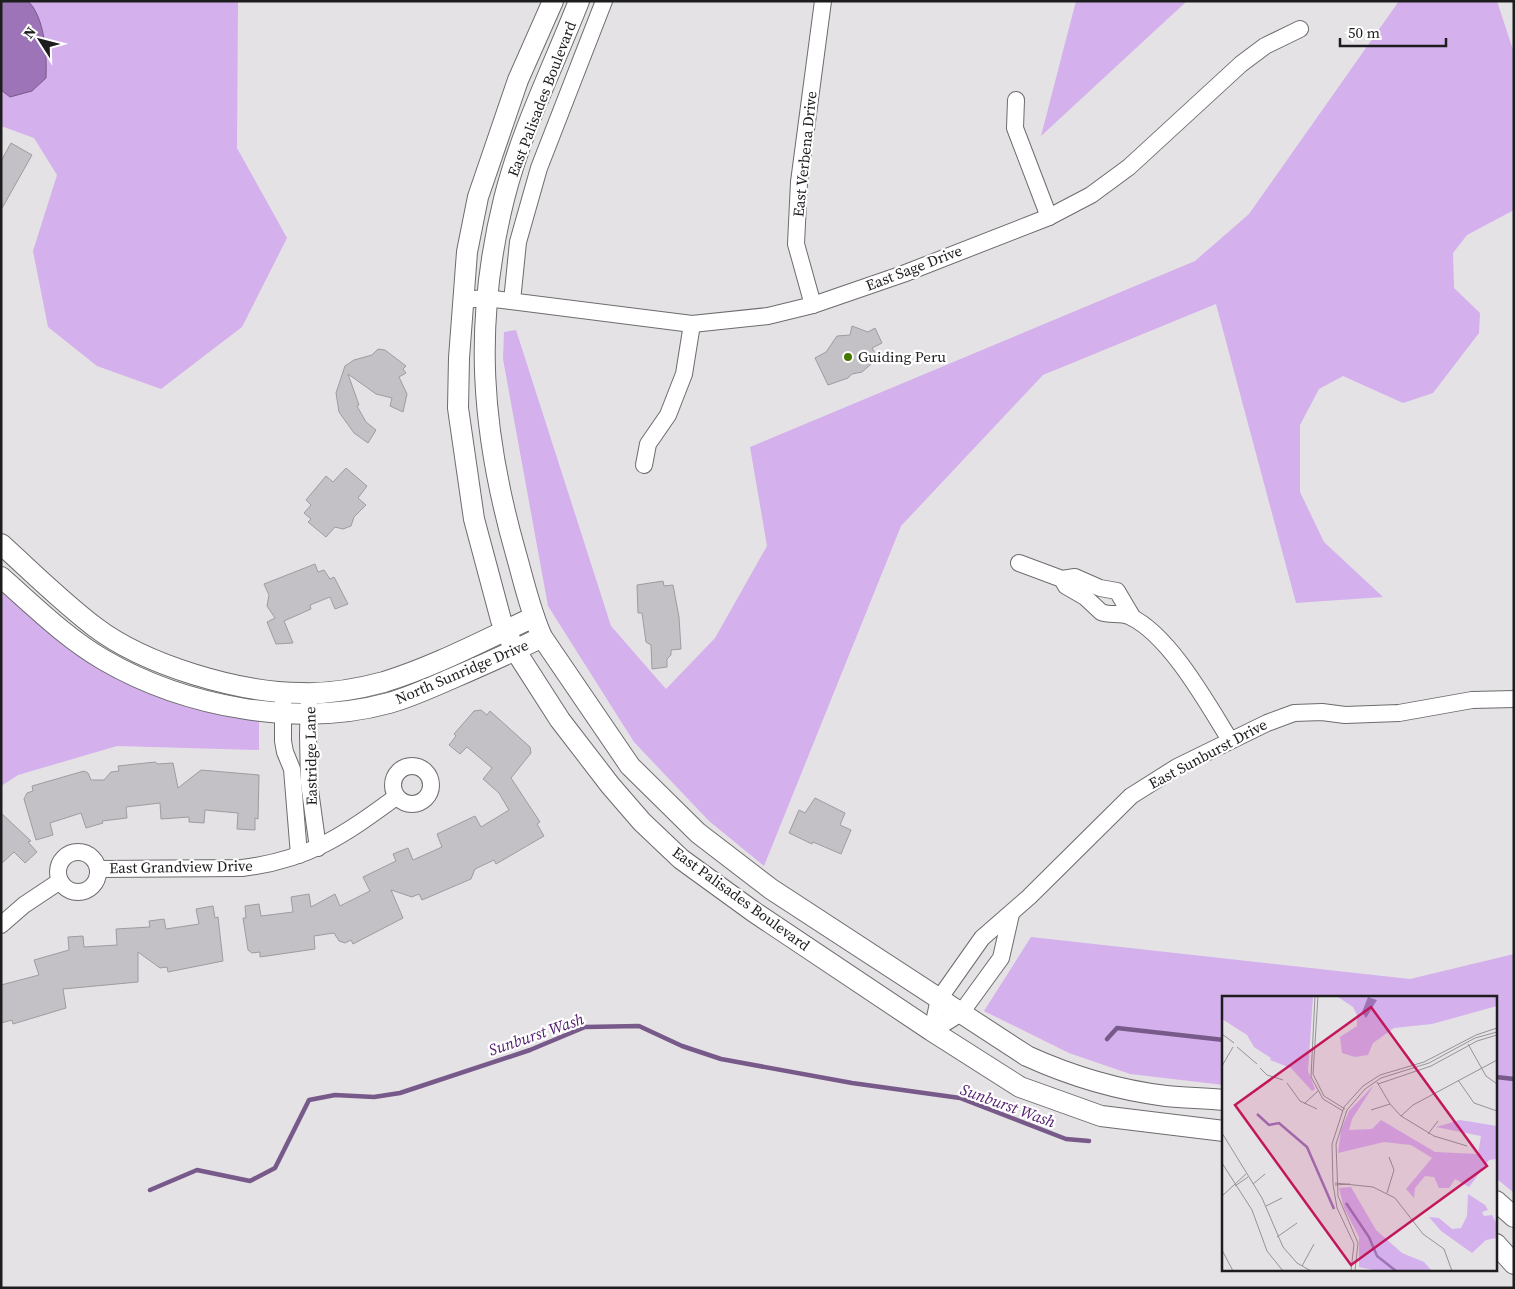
<svg xmlns="http://www.w3.org/2000/svg" width="1515" height="1289" font-family="'Source Serif 4',serif">
  <style>
    .green { fill: #d4b0ec }
    .water { fill: #9d74b8; stroke: #775a8a }
    .lines { fill: none; stroke-linecap: round; stroke-linejoin: round }
    .stream { stroke: #775a8a; stroke-width: 4.5 }
    .building { fill: #c3c1c5; stroke: #9e9c9f }
    .minor-casing { stroke: #6d6b6e; stroke-width: 18 }
    .tertiary-casing { stroke: #6d6b6e; stroke-width: 22 }
    .minor { stroke: #fff; stroke-width: 16 }
    .tertiary { stroke: #fff; stroke-width: 20 }
    .poi-dot { fill: #467700; stroke: #fff; stroke-width: 2 }
    .labels { text-anchor: middle; stroke-width: 4.5; stroke-linejoin: round; paint-order: stroke }
    .street-label { font-size: 15px; fill: #1d1d1e; stroke: #fff }
    .poi-label { font-size: 15px; fill: #1d1d1e; stroke: #fff; text-anchor: start }
    .water-label { font-size: 16px; font-style: italic; fill: #4f196c; stroke: #fff }
    .inset-river { fill: none; stroke: #9d74b8; stroke-width: 2.5 }
    .inset-road { fill: none; stroke: #959396; stroke-width: 1 }
    .view { fill: #c2185b; fill-opacity: 0.15; stroke: #c2185b; stroke-width: 2.5 }
    .inset-edge { fill: none; stroke: #1d1d1e; stroke-width: 2.5 }
  </style>
  <rect width="100%" height="100%" fill="#e5e2e6"/>
  <g class="green">
    <polygon points="1,1 238,1 237,148 287,238 242,327 161,389 97,366 48,327 33,251 57,175 34,138 1,126"/>
    <polygon points="1076,1 1187,1 1041,136"/>
    <polygon points="1399,1 1497,1 1514,53 1514,210 1467,235 1453,253 1454,288 1480,313 1479,333 1433,393 1403,403 1343,376 1319,389 1300,425 1300,492 1324,542 1383,597 1296,603 1216,304 1043,375 901,526 764,866 709,821 634,742 548,606 503,359 504,332 516,330 611,626 666,689 715,638 767,546 750,447 1195,261 1249,214"/>
    <polygon points="1,584 75,647 259,716 259,750 117,746 18,775 1,786"/>
    <polygon points="1031,937 1410,979 1514,954 1514,1193 1496,1178 1496,998 1224,998 1224,1085 1130,1074 1069,1053 984,1011"/>
  </g>
  <path class="water" d="M1 1H28C45 18 47 55 46 78L32 91 10 97 1 90Z"/>
  <g class="lines">
    <g class="stream">
      <polyline points="1107,1039 1117,1028 1224,1040"/>
      <polyline points="1496,1077 1514,1079"/>
      <polyline points="150,1190 197,1170 250,1181 275,1168 309,1100 335,1095 374,1097 400,1093 530,1050 585,1027 639,1026 682,1046 721,1059 852,1083 960,1098 1066,1139 1089,1141"/>
    </g>
  </g>
  <g class="building">
    <polygon points="11,143 32,155 1,210 1,161"/>
    <polygon points="852,326 868,332 875,328 882,343 872,348 878,358 862,372 852,374 848,378 828,385 815,358 826,352 837,336 850,335"/>
    <polygon points="378,349 385,350 406,366 403,369 406,373 399,377 407,394 403,412 390,406 392,398 376,394 348,374 359,405 357,406 366,422 376,430 368,443 354,433 339,412 336,393 345,366 354,360 372,355"/>
    <polygon points="346,468 367,486 358,498 366,505 354,517 351,526 343,529 335,527 326,537 308,522 311,519 304,513 311,505 306,500 326,476 333,482"/>
    <polygon points="315,564 318,572 324,570 330,579 334,577 348,604 335,609 330,597 310,605 311,609 284,621 293,643 276,644 267,622 275,618 267,606 269,595 264,584"/>
    <polygon points="663,581 664,586 673,585 679,617 681,649 671,650 671,655 667,659 667,667 652,669 651,645 646,642 642,613 638,613 637,585"/>
    <polygon points="481,710 487,715 490,711 530,747 531,753 511,778 540,822 537,824 544,836 496,864 494,860 475,869 471,879 422,900 419,894 412,897 391,890 403,918 353,944 351,940 345,943 339,941 334,933 314,936 315,949 260,957 260,952 252,953 248,950 243,918 246,918 245,906 259,904 261,916 293,912 291,897 309,894 311,907 335,894 340,906 370,891 363,877 396,861 393,854 408,848 413,860 442,847 437,834 475,816 481,827 509,810 499,793 483,779 492,768 467,747 460,754 449,745 456,736 454,734 474,711"/>
    <polygon points="155,762 158,764 173,763 178,788 201,770 259,775 258,819 255,818 255,830 237,829 238,813 205,810 204,823 189,822 189,817 161,819 160,803 126,807 127,818 102,821 103,823 86,828 81,813 50,823 53,835 36,840 24,799 27,793 33,791 32,786 84,771 88,773 91,780 104,780 111,772 119,771 118,766"/>
    <polygon points="815,798 845,813 840,825 851,830 841,854 813,842 812,844 789,833 799,810 805,813"/>
    <polygon points="1,813 31,841 28,842 37,852 25,863 14,852 1,864"/>
    <polygon points="213,906 215,918 218,917 223,961 168,972 167,967 160,968 138,952 138,982 63,989 66,1008 13,1024 12,1020 1,1023 1,985 39,975 34,960 69,950 68,937 83,936 84,947 117,945 116,929 150,927 149,921 164,919 166,929 199,924 196,909"/>
  </g>
  <g class="lines">
    <g class="minor-casing">
      <g id="minor">
        <polyline points="1016,100 1015,128 1049,217"/>
        <polyline points="463,300 486,298 692,324 768,316 813,305 903,274 1049,217 1091,195 1129,167 1241,64 1265,46 1300,29"/>
        <polyline points="512,301 518,242 539,168 604,1"/>
        <polyline points="813,305 796,244 799,182 823,1"/>
        <polyline points="644,465 648,444 668,415 684,374 692,324"/>
        <polyline points="1019,563 1062,579 1075,577 1100,588 1117,591 1133,618"/>
        <path d="M1062 579 1066 586 1085 597 1101 612C1110 616 1121 612 1131 617 1170 636 1207 703 1230 740"/>
        <polyline points="309,693 308,735 309,783 318,848"/>
        <polyline points="283,701 283,741 285,752 292,769 299,855"/>
        <circle cx="412" cy="785" r="19"/>
        <circle cx="78" cy="872" r="20"/>
        <path d="M98 869 242 868C309 860 344 835 396 797"/>
        <polyline points="1,925 24,905 60,881"/>
        <polyline points="932,1031 939,999 982,938 1029,897 1131,796 1177,767 1267,723 1294,713 1322,712 1345,715 1399,713 1472,700 1514,699"/>
        <polyline points="932,1031 961,1013 1001,958 1011,914"/>
      </g>
    </g>
    <g class="tertiary-casing">
      <g id="tertiary">
        <polyline points="553,1 518,80 478,197 467,252 459,358 458,408 474,519 501,620 515,650 560,720 610,785 642,822 681,859 754,912 932,1031 1020,1087 1101,1116 1224,1131"/>
        <path d="M579 1C553 67 521 131 504 199 473 324 481 431 516 554 524 582 530 610 542 637L630 766 698 833 771 889 1027 1056C1071 1076 1118 1090 1166 1096 1185 1098 1205 1098 1224 1100"/>
        <path d="M1 544C32 572 62 602 95 627 145 665 239 693 302 693 329 694 358 689 384 682 436 666 484 640 534 617"/>
        <path d="M1 577C34 606 66 638 104 660 185 707 298 728 389 703 411 697 432 687 453 678 483 665 513 652 542 637"/>
        <polyline points="1496,1201 1514,1217"/>
        <polyline points="1496,1244 1514,1264"/>
      </g>
    </g>
    <use href="#minor" class="minor"/>
    <use href="#tertiary" class="tertiary"/>
  </g>
  <circle class="poi-dot" cx="848" cy="357" r="5"/>
  <g class="labels">
    <g class="street-label">
      <text transform="translate(542 99) rotate(-69)" y="5">East Palisades Boulevard</text>
      <text transform="translate(805 154) rotate(-84)" y="5">East Verbena Drive</text>
      <text transform="translate(914 268) rotate(-21)" y="5">East Sage Drive</text>
      <text transform="translate(462 672) rotate(-23)" y="5">North Sunridge Drive</text>
      <text transform="translate(1208 754) rotate(-28)" y="5">East Sunburst Drive</text>
      <text transform="translate(311 756) rotate(-91)" y="5">Eastridge Lane</text>
      <text transform="translate(181 867) rotate(-1)" y="5">East Grandview Drive</text>
      <text transform="translate(741 899) rotate(36)" y="5">East Palisades Boulevard</text>
    </g>
    <g class="poi-label">
      <text x="858" y="362">Guiding Peru</text>
    </g>
    <g class="water-label">
      <text transform="translate(536 1034) rotate(-19)" y="6">Sunburst Wash</text>
      <text transform="translate(1008 1105) rotate(20)" y="6">Sunburst Wash</text>
    </g>
  </g>
  <g transform="translate(1222 996)">
    <rect width="275" height="275" fill="#e5e2e6"/>
    <path d="M0 1H91L86 75 93 93 90 95 69 72 48 64 49 62 32 51 25 39 0 23ZM116 1H275V10L210 28 172 32 151 47 146 59 133 61 120 57 118 41 135 30V19L131 11ZM152 89 130 123 127 134 150 133 159 124 213 156 256 158 259 140 214 131 238 124 275 130V163L267 164 247 191 233 183 227 192H217L212 181 203 180 193 192 192 202 184 193 210 162 189 149 162 146 116 157 119 134 127 115ZM129 191 154 234 180 257 202 266 209 274H151L137 271V241L122 212 117 192ZM246 198 263 209 266 214 260 216 262 220 270 219 275 228V242L264 244 250 257 219 235 207 221 217 222 230 233 239 232 245 220Z" fill="#d4b0ec"/>
    <path d="M146 1 155 4 144 22 140 16Z" fill="#9d74b8"/>
    <path class="inset-river" d="M35 118 47 129 57 127 85 151 112 213M124 207 147 241 155 260 174 275"/>
    <path class="inset-road" d="M93 0 89 81 101 103 121 115M96 0 91 78 102 100 123 113M0 38 12 47M246 48 264 80 275 88M15 51 35 68M0 70 11 51M38 72 45 79 61 84M236 84 252 107 275 115M155 86 168 108 179 120 212 140 245 150M65 87 78 105 95 113M156 88 209 70 255 45 275 39M82 108 96 95M149 114 168 108M179 120 191 109 275 64M0 137 40 202 61 251 75 267 89 275M206 138 216 125M0 167 30 214 45 255 61 275M113 187 151 191 173 202 201 238 222 253 230 275M31 188 43 178M113 189 128 188M13 190 26 181M165 197 172 174 167 161M0 200 24 178M44 210 60 202M55 241 75 227M0 254 11 275M80 270 92 248M129 275 132 248 115 212 111 188 110 148 122 111 141 90 158 79 202 66 254 39 275 32M133 275 136 247 116 200 114 148 125 114 143 93 159 82 207 67 253 42 275 36"/>
    <path class="view" d="M149 11 265 170 129 269 13 109Z"/>
    <rect width="275" height="275" class="inset-edge"/>
  </g>
  <rect width="1515" height="1289" fill="none" stroke="#1d1d1e" stroke-width="5"/>
  <g transform="translate(40 40) rotate(306)" stroke="#ffffff" stroke-width="4" paint-order="stroke">
  <path d="M0-4L9 19L0 12L-9 19Z" fill="#1d1d1e"/>
  <text y="-8" font-size="14" font-weight="bold" text-anchor="middle" fill="#1d1d1e">N</text>
  </g>
  <path d="M1340 38v8h106v-8" fill="none" stroke="#1d1d1e" stroke-width="2.5"/>
  <text x="1348" y="38" font-size="15" fill="#1d1d1e" stroke="#ffffff" stroke-width="4" paint-order="stroke">50 m</text>
</svg>
